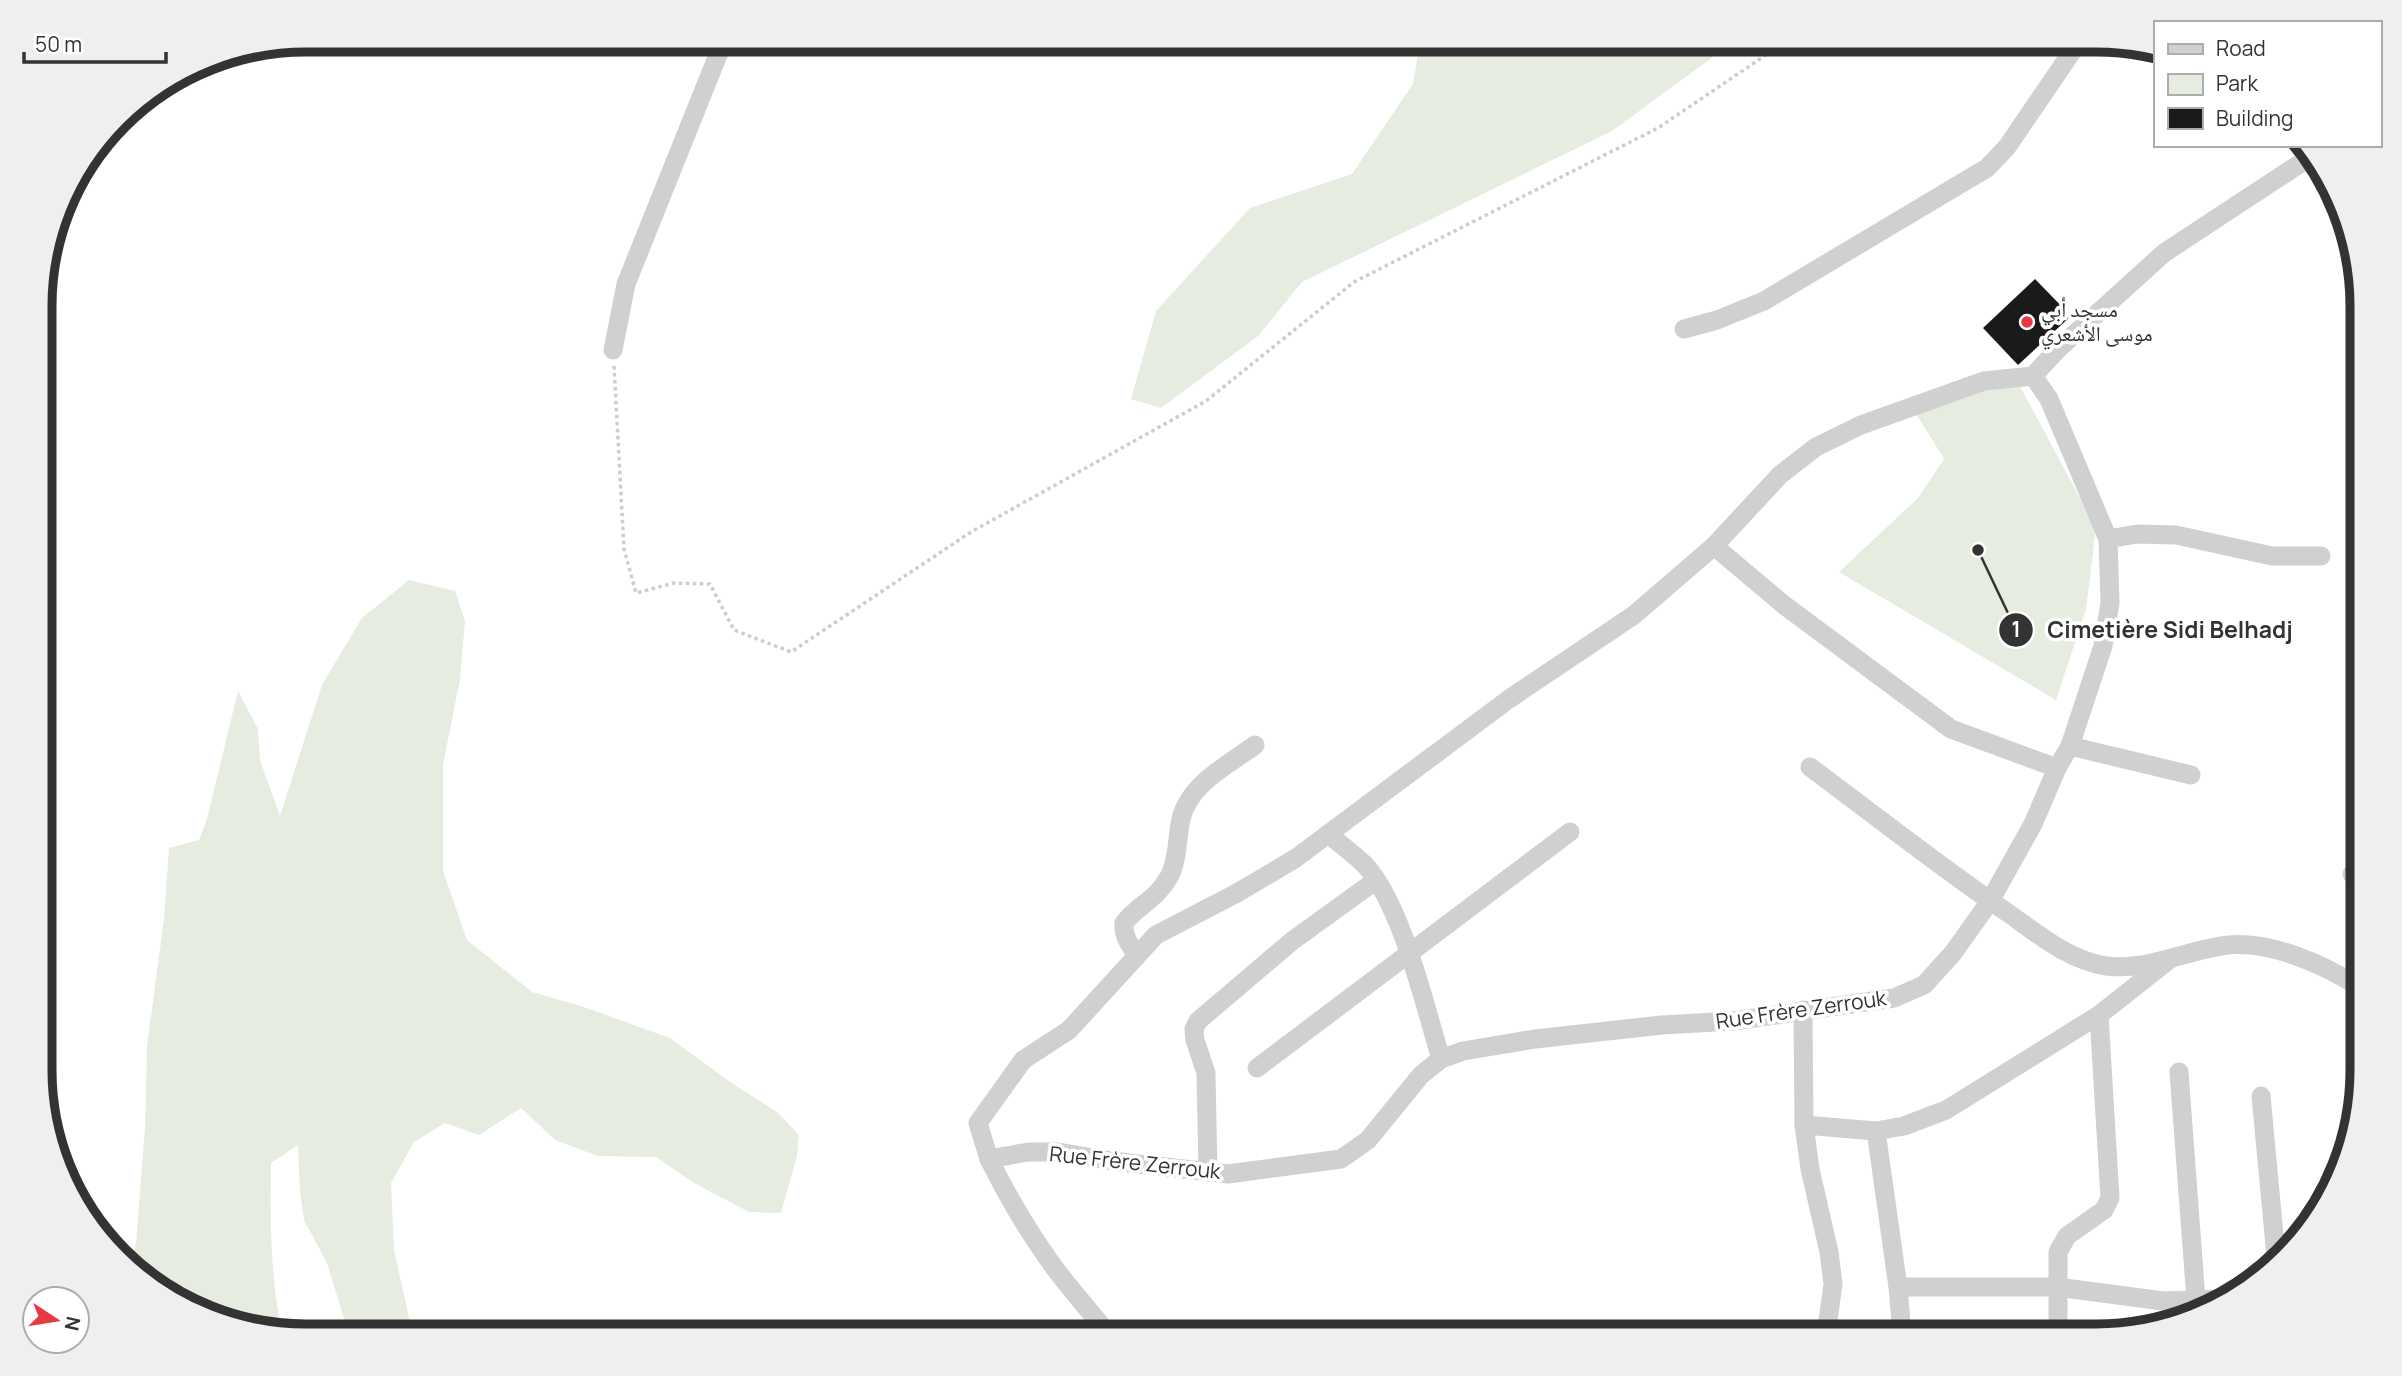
<svg xmlns="http://www.w3.org/2000/svg" width="2402" height="1376" font-family="Manrope,'Noto Naskh Arabic',sans-serif">
  <style>
    .green { fill: #e6ecdf }
    .building { fill: #1a1a1a }
    .lines { fill: none; stroke-linecap: round; stroke-linejoin: round }
    .path { stroke: #cdcdcd; stroke-width: 3.5; stroke-dasharray: 3.5 3.5; stroke-linecap: butt }
    .minor { stroke: #d0d0d0; stroke-width: 19 }
    .poi-dot { fill: #e63946; stroke: #fff; stroke-width: 2.5 }
    .labels { text-anchor: middle; stroke-width: 7; stroke-linejoin: round; paint-order: stroke }
    .poi-label { font-size: 21px; fill: #333; stroke: #fff; text-anchor: start }
    .street-label { font-size: 21px; fill: #333; stroke: #fff }
    .rim { fill: none; stroke: #333; stroke-width: 9 }
    .leader { fill: none; stroke: #333; stroke-width: 2.5 }
    .callout-dot { fill: #333; stroke: #fff; stroke-width: 2.5 }
    .mark-label { font-size: 21px; text-anchor: middle; font-weight: bold; fill: #fff }
    .callout-label { font-size: 23px; text-anchor: middle; font-weight: bold; fill: #333; stroke: #fff; stroke-width: 7; stroke-linejoin: round; paint-order: stroke }
  </style>
  <rect width="100%" height="100%" fill="#fff"/>
  <g class="green">
    <polygon points="1420,40 1736,40 1612,131 1302,282 1258,336 1161,408 1131,399 1156,311 1250,208 1352,174 1413,84"/>
    <polygon points="2013,373 2096,528 2086,609 2056,700 1839,572 1918,498 1944,459 1915,412"/>
    <path d="M409 580 455 591 465 621 460 679 443 765V871L467 940 532 992 581 1006 670 1038 730 1082 777 1112 799 1135 797 1156 781 1213 749 1212 694 1183 656 1157 598 1156 555 1140 521 1108 479 1135 445 1123 414 1142 391 1183 394 1250 413 1336H355L345 1322 327 1263 304 1220 300 1192 298 1145 271 1163C270 1220 270 1276 282 1332L237 1327 174 1300 132 1261 136 1243 145 1128 147 1046 164 919 169 848 199 840 207 819 238 691 258 729 260 760 280 816 322 685 362 618Z"/>
  </g>
  <polygon class="building" points="2035,279 2071,316 2018,365 1983,328"/>
  <g class="lines">
    <polyline class="path" points="614,366 624,549 636,593 674,583 710,584 734,630 791,652 971,532 1206,401 1354,282 1658,128 1788,40"/>
    <g class="minor">
      <polyline points="1684,329 1717,320 1764,301 1987,168 2007,147 2080,40"/>
      <polyline points="613,350 626,284 724,40"/>
      <polyline points="2108,539 2137,534 2176,535 2272,556 2321,556"/>
      <polyline points="1714,546 1784,605 1951,729 2057,768"/>
      <polyline points="2070,746 2191,775"/>
      <path d="M1810 767C1876 816 1940 867 2008 913 2038 934 2068 960 2106 966 2145 971 2183 952 2221 946 2266 938 2323 964 2361 988"/>
      <path d="M1328 834C1340 844 1354 854 1365 865 1402 905 1425 1007 1441 1059"/>
      <polyline points="2352,874 2361,873"/>
      <path d="M1137 955C1129 944 1123 936 1124 923 1138 905 1156 900 1169 877 1178 861 1177 837 1181 819 1189 784 1228 765 1255 745"/>
      <polyline points="1803,1010 1804,1125 1810,1169 1829,1252 1833,1284 1826,1335"/>
      <polyline points="1257,1068 1570,832"/>
      <polyline points="2179,1072 2196,1300"/>
      <polyline points="2261,1096 2276,1256"/>
      <polyline points="1804,1125 1876,1131 1904,1126 1946,1110 2099,1015 2170,959"/>
      <polyline points="1876,1131 1898,1287 1902,1335"/>
      <polyline points="989,1159 978,1123 1023,1060 1069,1030 1156,935 1237,893 1296,858 1509,699 1634,615 1714,546 1780,475 1816,447 1861,425 1984,381 2033,376"/>
      <polyline points="1208,1171 1206,1073 1195,1040 1194,1029 1198,1021 1292,941 1375,881"/>
      <polyline points="1898,1287 2057,1287 2163,1301 2227,1299"/>
      <polyline points="2058,1335 2058,1252 2067,1236 2104,1210 2110,1198 2099,1015"/>
      <path d="M1110 1336C1090 1311 1069 1288 1051 1263 1027 1230 1007 1195 989 1159L1028 1152H1058L1112 1161 1228 1174 1341 1159 1368 1140 1421 1075 1441 1059 1463 1051 1535 1039 1662 1025 1733 1021 1894 998 1924 985 1953 953 1990 901 2033 824 2057 768 2070 746 2103 646 2110 603 2108 539 2049 399 2033 376 2057 350 2164 253 2313 155"/>
    </g>
  </g>
  <circle class="poi-dot" cx="2027" cy="322" r="7"/>
  <g class="labels">
    <g class="poi-label">
      <text x="2041" y="317">مسجد أبي<tspan x="2041" dy="24">موسى الأشعري</tspan></text>
    </g>
    <g class="street-label">
      <text transform="translate(1801 1010) rotate(-8)" y="7">Rue Frère Zerrouk</text>
      <text transform="translate(1135 1163) rotate(6)" y="7">Rue Frère Zerrouk</text>
    </g>
  </g>
  <path d="M0 0H2402V1376H0ZM306 52H2096A254 254 0 0 1 2350 306V1070A254 254 0 0 1 2096 1324H306A254 254 0 0 1 52 1070V306A254 254 0 0 1 306 52Z" fill="#efefef" fill-rule="evenodd"/>
  <path class="rim" d="M306 52H2096A254 254 0 0 1 2350 306V1070A254 254 0 0 1 2096 1324H306A254 254 0 0 1 52 1070V306A254 254 0 0 1 306 52Z"/>
  <path class="leader" d="M1978 550L2016 630"/>
  <g class="callout-dot">
    <circle cx="1978" cy="550" r="7"/>
    <circle cx="2016" cy="630" r="18"/>
  </g>
  <g class="mark-label">
    <text x="2016" y="637">1</text>
  </g>
  <g class="callout-label">
    <text x="2170" y="638">Cimetière Sidi Belhadj</text>
  </g>
  <rect x="2154" y="21" width="228" height="126" fill="#ffffff" stroke="#adadad" stroke-width="2"/>
  <rect x="2168" y="44" width="35" height="10" fill="#d0d0d0" stroke="#adadad" stroke-width="2"/>
  <text x="2216" y="56" font-size="21" fill="#333333">Road</text>
  <rect x="2168" y="74" width="35" height="21" fill="#e6ecdf" stroke="#adadad" stroke-width="2"/>
  <text x="2216" y="91" font-size="21" fill="#333333">Park</text>
  <rect x="2168" y="108" width="35" height="21" fill="#1a1a1a" stroke="#adadad" stroke-width="2"/>
  <text x="2216" y="126" font-size="21" fill="#333333">Building</text>
  <g transform="translate(56 1320) rotate(102)"><circle r="33" fill="#ffffff" stroke="#adadad" stroke-width="2"/>
  <path d="M0-5L12 26L0 18L-12 26Z" fill="#e63946"/>
  <text y="-10" font-size="19" font-weight="bold" text-anchor="middle" fill="#333333">N</text>
  </g>
  <path d="M24 52v10h142v-10" fill="none" stroke="#333333" stroke-width="3.5"/>
  <text x="35" y="52" font-size="21" fill="#333333" stroke="#ffffff" stroke-width="5" paint-order="stroke">50 m</text>
</svg>
